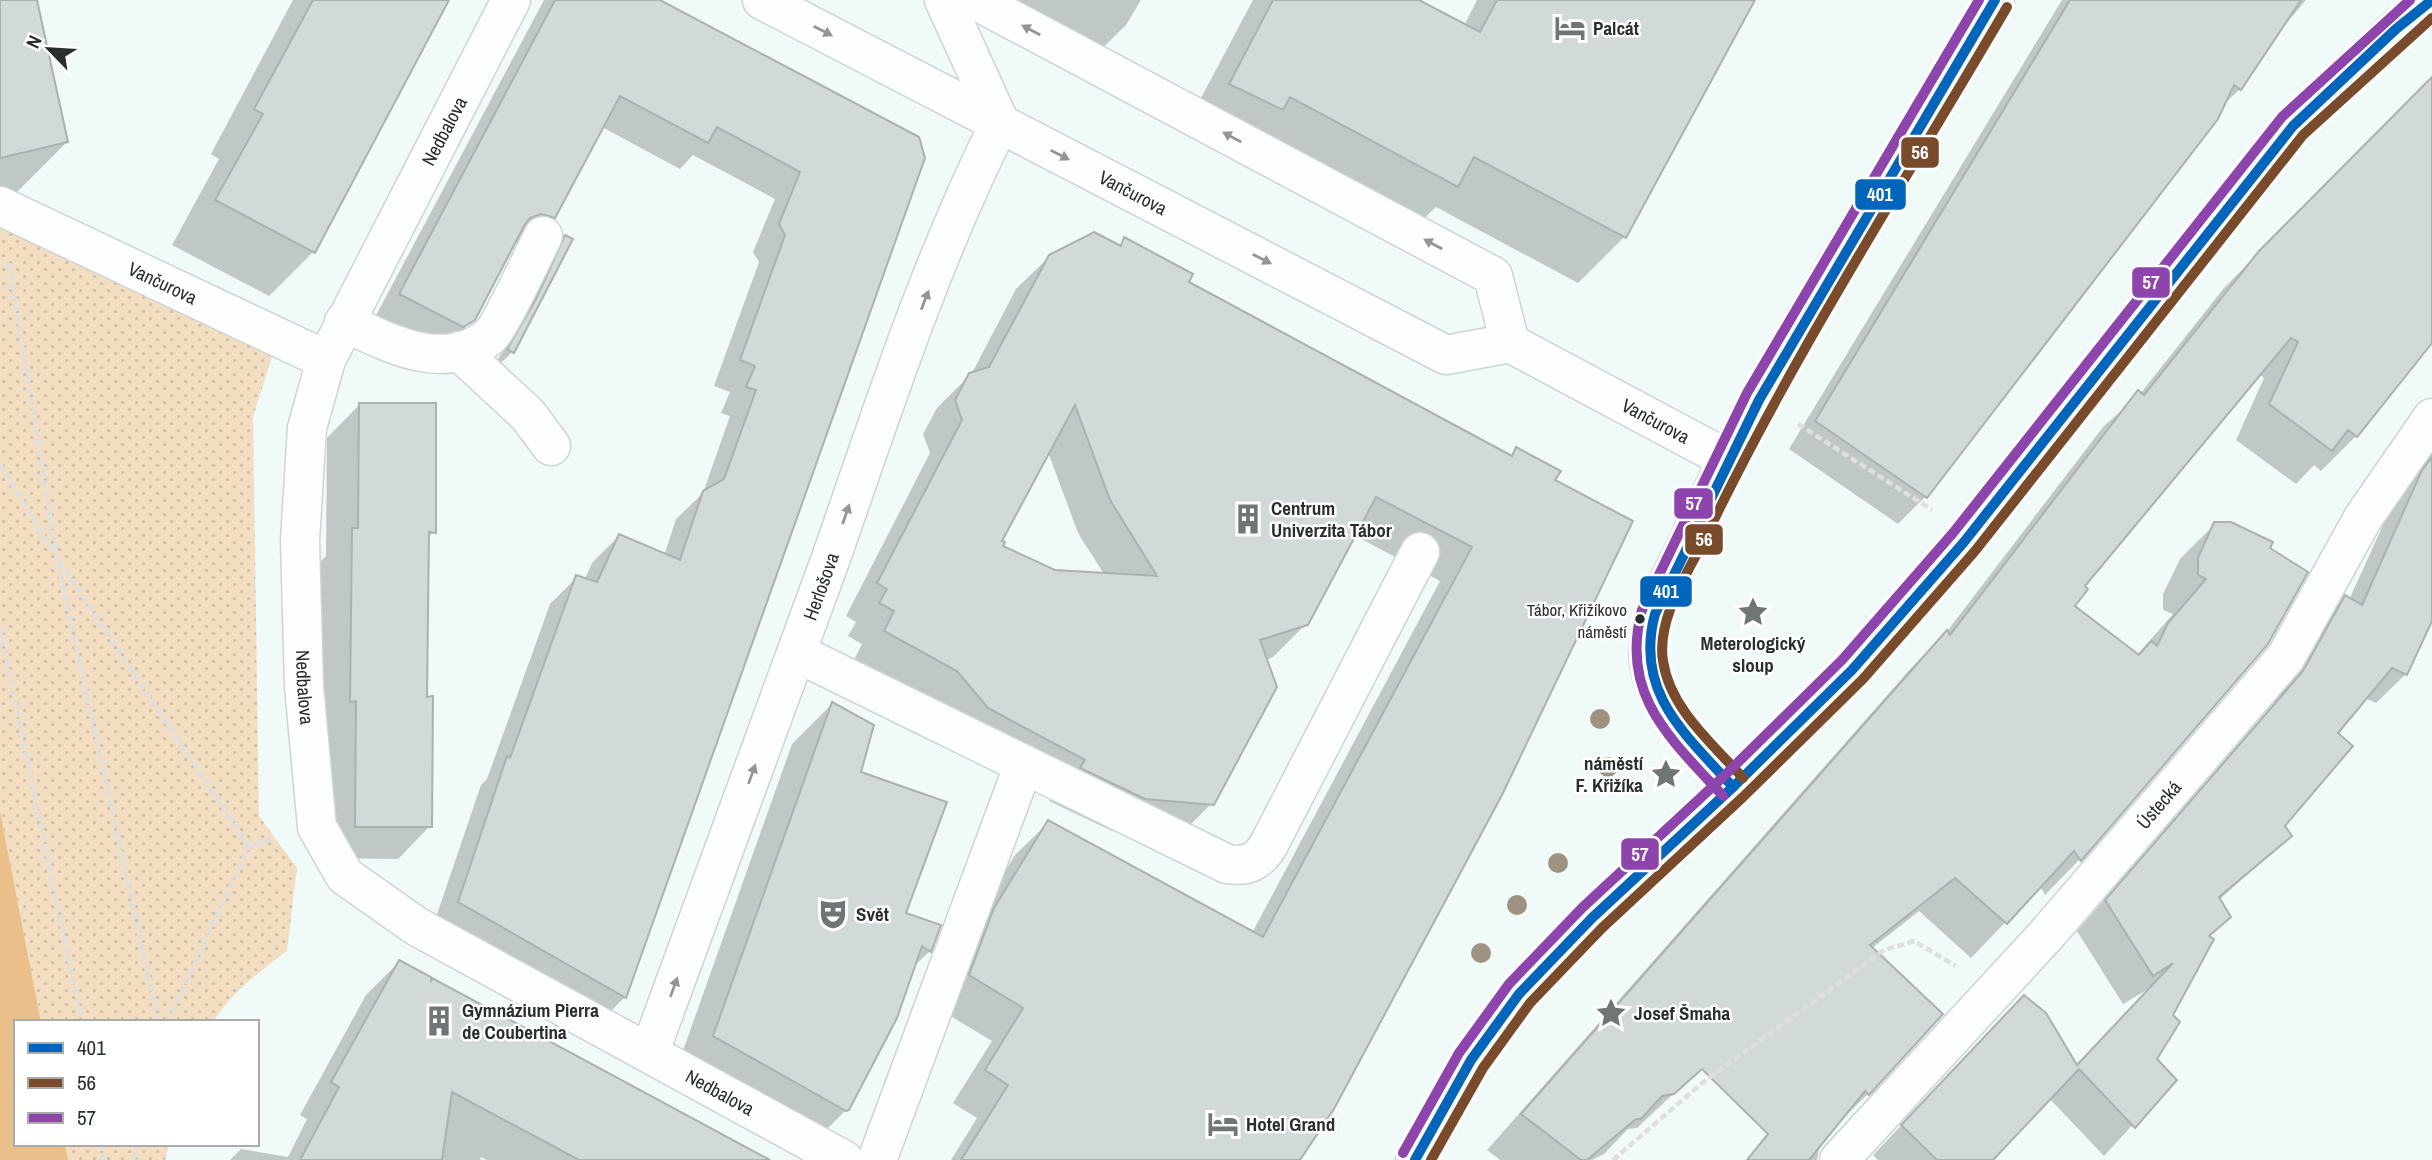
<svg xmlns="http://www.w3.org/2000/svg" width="2432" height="1160" font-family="'Archivo Narrow',sans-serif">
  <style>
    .park { fill: url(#park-dots) }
    .water { fill: #ebbf8a }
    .shadow { fill: #0003; fill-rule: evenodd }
    .building { fill: #d2dad9; stroke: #aab1b0; stroke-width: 2; fill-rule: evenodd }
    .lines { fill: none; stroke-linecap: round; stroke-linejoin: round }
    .minor-casing { stroke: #cdd5d4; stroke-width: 41 }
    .major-casing { stroke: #cfd4d3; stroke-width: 41 }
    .path { stroke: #dee0e0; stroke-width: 4.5; stroke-dasharray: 7 3.5; stroke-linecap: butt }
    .minor { stroke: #fdfefe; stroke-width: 38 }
    .major { stroke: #dee9e9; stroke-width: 38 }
    .bus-1-casing { stroke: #fff; stroke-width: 16 }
    .bus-2-casing { stroke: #fff; stroke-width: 16 }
    .bus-3-casing { stroke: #fff; stroke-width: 16 }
    .bus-1 { stroke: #0065bd; stroke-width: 10 }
    .bus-2 { stroke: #7a4b2a; stroke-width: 10 }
    .bus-3 { stroke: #8e44ad; stroke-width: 10 }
    .tree { fill: #9e9380 }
    .oneway { fill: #939696 }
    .bus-dot { fill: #292f2e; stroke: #fff; stroke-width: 2.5 }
    .labels { text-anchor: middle; stroke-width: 5; stroke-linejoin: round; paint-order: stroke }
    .bus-label { font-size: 17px; fill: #292f2e; stroke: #fff; text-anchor: end }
    .poi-label { font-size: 19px; font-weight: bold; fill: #292f2e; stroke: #fff; text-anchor: start }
    .street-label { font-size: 19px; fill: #292f2e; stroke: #fff }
    .line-badge { stroke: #fff; stroke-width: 2.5 }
    .badge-label { font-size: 19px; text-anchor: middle; font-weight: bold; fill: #fff }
  </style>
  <defs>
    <pattern id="park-dots" width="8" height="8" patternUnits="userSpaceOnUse" patternTransform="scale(1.75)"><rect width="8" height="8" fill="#f3dec2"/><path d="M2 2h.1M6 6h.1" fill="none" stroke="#d0bfa7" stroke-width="1.8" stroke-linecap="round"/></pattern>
  </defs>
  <rect width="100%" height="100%" fill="#f0faf8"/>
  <g class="park">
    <path d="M0 224 272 357 253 417 259 816 297 868 287 951C260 971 231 993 213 1022H41L0 811Z"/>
    <polygon points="65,1144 169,1144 165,1160 68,1160"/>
  </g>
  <polygon class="water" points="0,811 41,1022 16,1022 16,1144 65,1144 68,1160 0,1160"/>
  <g class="shadow">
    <polygon points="0,0 34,0 67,142 17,192 0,195"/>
    <polygon points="293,0 448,0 313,252 269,296 172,245 219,159 211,154"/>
    <polygon points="544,0 657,0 917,138 625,997 598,1024 432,929 481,785 487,779 550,604 577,577 585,579 592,563 619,536 664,556 676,519 703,493 730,416 721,413 730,392 714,386 759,262 753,252 775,199 693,155 680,169 602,127 553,217 526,244 514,241 474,319 446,346 373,321"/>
    <polygon points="981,0 1141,0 1126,25 1079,71"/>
    <polygon points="1253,0 1416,0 1464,26 1477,0 1753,0 1624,237 1578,283 1436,207 1410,232 1184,130"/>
    <polygon points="2062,0 2306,0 2275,37 2240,89 2221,107 2216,118 1925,497 1898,524 1789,449"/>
    <polygon points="2432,79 2432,333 2356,436 2321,471 2314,465 2296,484 2236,440 2264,378 2259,374 2082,587 2072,606 2137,655 2173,614 2163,610 2163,594 2180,559 2215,524 2268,549 2267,643 2079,860 2045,895 2040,886 1971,958 1919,911 1871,949 1868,1094 1833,1128 1723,1047 1637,1128 1628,1129 1604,1154 1592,1160 1500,1160 1487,1150 1912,667 1945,634 2103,427 2140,394 2224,288"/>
    <polygon points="565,238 512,352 501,363 497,361 525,313 554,249"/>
    <path d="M1125 239 1187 283 1509 457 1517 450 1553 481 1298 1160H951L977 1118 953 1103 992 1041 937 1008 962 942 1015 855 1048 823 1252 933 1440 581 1354 535 1306 624 1273 657 1265 660 1212 803 1179 836 1112 831 1049 801 1054 793 852 664 862 644 848 636 856 622 846 616 930 453 923 434 937 408 972 373 1016 289 1050 256 1118 246ZM1048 452 1078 533 1104 574 1055 572 1001 546 1000 541Z"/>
    <polygon points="359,405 434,532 427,538 425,699 430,826 398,859 323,858 318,734 320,562 326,556 327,438"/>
    <polygon points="2432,428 2432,617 2406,674 2376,703 2365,698 2335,733 2283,826 2290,836 2219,900 2229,917 2208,938 2171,1015 2155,1059 2174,1080 2104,1156 2049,1098 1990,1160 1878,1160 1873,1155 1995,1027 2076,1067 2150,988 2123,1004 2077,931 2274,703 2316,626 2346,597 2349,600 2394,501"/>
    <polygon points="832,704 904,914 930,951 913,967 847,1109 807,1149 674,1076 792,744"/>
    <polygon points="399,962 429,983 432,980 744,1160 487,1160 480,1157 481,1160 230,1160 241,1149 288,1157 307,1119 300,1115 366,995"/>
    <polygon points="1787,1115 1819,1149 1817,1160 1747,1160"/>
  </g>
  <g class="building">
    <polygon points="0,0 37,0 68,142 0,158"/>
    <polygon points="313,0 449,0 315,253 215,200 263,114 254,109"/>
    <polygon points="555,0 660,0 919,137 925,158 626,998 458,902 507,756 510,758 576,575 597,582 619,534 680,560 703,491 724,479 756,390 746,387 755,366 740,360 785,235 779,224 800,172 717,127 708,143 620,96 555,218 541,214 530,218 524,226 475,320 463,327 399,294"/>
    <polygon points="1273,0 1419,0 1480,32 1497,0 1755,0 1626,238 1474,157 1458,187 1290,97 1283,110 1229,84"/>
    <polygon points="2070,0 2301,0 2241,90 2234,85 2218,119 1927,498 1815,421"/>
    <polygon points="2432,77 2432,343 2357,437 2348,430 2332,451 2269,404 2298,342 2291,338 2085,586 2088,589 2075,606 2139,655 2151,641 2157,646 2168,623 2206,579 2198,575 2198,558 2214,522 2231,522 2273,542 2270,548 2308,572 2268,644 2081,861 2074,851 2007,924 1955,878 1870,945 1943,1014 1869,1095 1865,1091 1809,1160 1747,1160 1768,1134 1702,1069 1674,1094 1662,1096 1641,1119 1636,1119 1587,1160 1581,1160 1521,1114 1947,630 1950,635 2138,390 2144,395 2259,251"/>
    <path d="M1094 232 1121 246 1124 237 1193 274 1189 282 1512 456 1516 447 1561 471 1555 480 1633 521 1502 795 1334 1109 1300 1160H961L1008 1085 985 1070 1023 1008 969 975 994 908 1048 820 1263 937 1472 547 1376 497 1308 625 1260 640 1277 687 1214 805 1145 799 1080 768 1085 760 988 708 957 671 884 631 894 611 879 603 887 589 877 583 962 420 955 400 969 373 989 367 1049 255ZM1075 405 1110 500 1157 576 1055 570 1003 546 1005 542 1002 541Z"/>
    <polygon points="565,235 573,239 514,353 507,349 536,299"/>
    <polygon points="359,403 436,403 436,533 429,532 427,697 433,696 432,827 355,827 356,701 350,702 352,528 358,528"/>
    <polygon points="2432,457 2432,621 2407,675 2392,668 2338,733 2353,746 2285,826 2292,836 2219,897 2231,917 2209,936 2214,939 2173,1015 2180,1022 2157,1059 2177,1080 2135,1128 2079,1069 1993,1160 1937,1160 1901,1125 2024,995 2046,1013 2077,1065 2173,963 2153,976 2105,900 2303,671 2345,595 2362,605 2422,470"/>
    <polygon points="832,702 874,725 861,772 947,802 906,913 941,925 931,952 922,946 897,1018 849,1110 846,1111 713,1036"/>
    <polygon points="399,960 431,977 431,982 432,978 770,1160 579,1160 452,1092 442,1160 300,1160 339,1087 331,1082"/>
  </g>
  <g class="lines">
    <g class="minor-casing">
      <g id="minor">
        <path id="s1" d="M511 0 326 360 307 428 300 540 304 686 317 827 345 876 416 926 844 1160"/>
        <path id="s2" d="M762 0 1446 355 1510 343 1727 459"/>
        <polyline points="944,0 1000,123"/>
        <polyline points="975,0 1493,276 1510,343"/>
        <path id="s3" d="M0 206 326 360"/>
        <path d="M344 322C389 343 445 374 490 336 500 327 534 254 543 236"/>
        <polyline points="459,351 528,415 551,446"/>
        <path d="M797 653 1227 864C1246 867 1257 863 1268 846L1420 552"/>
        <path d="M1733 787C1701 750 1656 713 1649 662 1644 619 1673 575 1690 538 1776 351 1892 179 1995 0"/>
        <path id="s4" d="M650 1051C711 887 772 723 831 558 882 412 930 262 1000 123"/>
        <polyline points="877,1160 1024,764"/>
        <path id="s5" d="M1839 1160 2047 934 2286 657 2363 518 2432 418"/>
      </g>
    </g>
    <g class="major-casing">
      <polyline id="major" points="1415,1160 1471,1060 1519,994 1592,918 1733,787 1852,670 1964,542 2293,126 2396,29 2432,0"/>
    </g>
    <g class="path">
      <polyline points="9,263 57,558 158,1022"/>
      <polyline points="1798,424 1932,510"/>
      <polyline points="0,464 54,554"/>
      <polyline points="59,561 249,846"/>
      <polyline points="0,628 82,1022"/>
      <polyline points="168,1022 249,846 272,840"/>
      <polyline points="100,1144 103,1160"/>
      <polyline points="134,1160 137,1144"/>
      <polyline points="1613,1160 1701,1084 1884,950 1914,941 1956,966"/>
    </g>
    <use href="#minor" class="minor"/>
    <use href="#major" class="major"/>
    <g class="bus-1-casing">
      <g id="bus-1">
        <path d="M1733 787C1685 734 1634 692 1655 614L1759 400 1995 0"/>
        <polyline points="1415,1160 1471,1060 1519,994 1592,918 1733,787 1852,670 1964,542 2293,126 2396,29 2432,0"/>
      </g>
    </g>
    <g class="bus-2-casing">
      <g id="bus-2">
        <path d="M1743 778C1713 744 1670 709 1663 661 1656 616 1692 567 1710 528 1797 348 1906 180 2007 7"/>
        <polyline points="1431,1160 1483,1068 1530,1003 1602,928 1743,797 1863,679 1975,551 2303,135 2432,18"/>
      </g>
    </g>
    <g class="bus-3-casing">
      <g id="bus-3">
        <path d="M1723 796C1671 739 1619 695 1642 610L1747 393 1979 0"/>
        <polyline points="1403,1153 1459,1053 1509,984 1582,908 1723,777 1842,660 1953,533 2282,117 2410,0"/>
      </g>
    </g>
    <use href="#bus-1" class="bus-1"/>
    <use href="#bus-2" class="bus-2"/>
    <use href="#bus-3" class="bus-3"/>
  </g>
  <g class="tree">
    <circle cx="1600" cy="719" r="10"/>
    <circle cx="1608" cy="767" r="10"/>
    <circle cx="1558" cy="863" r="10"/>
    <circle cx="1517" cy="905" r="10"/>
    <circle cx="1481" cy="953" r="10"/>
  </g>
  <defs><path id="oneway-solid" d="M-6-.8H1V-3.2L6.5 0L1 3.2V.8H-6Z" transform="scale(1.75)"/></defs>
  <g class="oneway">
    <use href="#oneway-solid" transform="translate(1031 30) rotate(-152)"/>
    <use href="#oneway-solid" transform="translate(823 31) rotate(27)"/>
    <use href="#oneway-solid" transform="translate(1232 137) rotate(-152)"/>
    <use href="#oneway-solid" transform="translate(1060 155) rotate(27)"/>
    <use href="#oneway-solid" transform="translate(1433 244) rotate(-152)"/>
    <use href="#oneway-solid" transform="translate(1262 259) rotate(27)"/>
    <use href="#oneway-solid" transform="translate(925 300) rotate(-69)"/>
    <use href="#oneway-solid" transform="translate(846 514) rotate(-71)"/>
    <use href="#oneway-solid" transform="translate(752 774) rotate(-70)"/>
    <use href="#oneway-solid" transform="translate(674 987) rotate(-70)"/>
  </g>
  <defs>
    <g id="hotel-bare" transform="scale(2.415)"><path d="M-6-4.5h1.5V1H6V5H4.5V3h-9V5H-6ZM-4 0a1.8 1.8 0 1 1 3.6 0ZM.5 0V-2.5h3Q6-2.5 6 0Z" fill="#6f7675" stroke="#fff" stroke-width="2.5" paint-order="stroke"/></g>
    <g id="building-bare" transform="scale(2.415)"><path d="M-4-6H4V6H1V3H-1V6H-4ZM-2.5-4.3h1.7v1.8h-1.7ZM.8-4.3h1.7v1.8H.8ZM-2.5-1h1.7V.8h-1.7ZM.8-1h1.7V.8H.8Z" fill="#6f7675" stroke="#fff" stroke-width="2.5" paint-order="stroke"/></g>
    <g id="sight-bare" transform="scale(2.415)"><path d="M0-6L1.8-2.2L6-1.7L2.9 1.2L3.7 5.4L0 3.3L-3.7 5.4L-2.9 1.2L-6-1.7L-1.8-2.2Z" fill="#6f7675" stroke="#fff" stroke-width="2.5" paint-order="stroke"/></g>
    <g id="theatre-bare" transform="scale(2.415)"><path d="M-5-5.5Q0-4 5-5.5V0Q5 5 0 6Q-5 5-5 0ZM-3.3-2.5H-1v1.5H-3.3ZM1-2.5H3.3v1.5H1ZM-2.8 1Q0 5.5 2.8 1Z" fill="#6f7675" stroke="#fff" stroke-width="2.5" paint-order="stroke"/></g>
  </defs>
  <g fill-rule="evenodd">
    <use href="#hotel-bare" x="1570" y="28"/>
    <use href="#building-bare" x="1248" y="519"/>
    <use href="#sight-bare" x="1753" y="612"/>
    <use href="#sight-bare" x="1666" y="774"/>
    <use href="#theatre-bare" x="833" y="914"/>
    <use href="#sight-bare" x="1611" y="1013"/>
    <use href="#building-bare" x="439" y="1021"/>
    <use href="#hotel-bare" x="1223" y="1124"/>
  </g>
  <circle class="bus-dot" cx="1640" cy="619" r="6"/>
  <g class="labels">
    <g class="bus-label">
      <text x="1627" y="616">Tábor, Křižíkovo<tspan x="1627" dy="22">náměstí</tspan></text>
    </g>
    <g class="poi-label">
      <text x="1593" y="35">Palcát</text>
      <text x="1271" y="515">Centrum<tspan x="1271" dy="22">Univerzita Tábor</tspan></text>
      <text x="1753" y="650" text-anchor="middle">Meterologický<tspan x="1753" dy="22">sloup</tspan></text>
      <text x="1643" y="770" text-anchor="end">náměstí<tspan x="1643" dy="22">F. Křižíka</tspan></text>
      <text x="856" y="921">Svět</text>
      <text x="462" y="1017">Gymnázium Pierra<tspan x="462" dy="22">de Coubertina</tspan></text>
      <text x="1634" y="1020">Josef Šmaha</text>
      <text x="1246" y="1131">Hotel Grand</text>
    </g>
    <g class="street-label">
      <text transform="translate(444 131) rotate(-62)" y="7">Nedbalova</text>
      <text dy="7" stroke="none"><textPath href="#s2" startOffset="418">Vančurova</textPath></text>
      <text dy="7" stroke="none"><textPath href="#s3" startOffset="180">Vančurova</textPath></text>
      <text dy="7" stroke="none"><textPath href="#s2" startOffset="1001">Vančurova</textPath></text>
      <text dy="7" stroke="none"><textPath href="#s4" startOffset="495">Herlošova</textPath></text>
      <text dy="7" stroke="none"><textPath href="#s1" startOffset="735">Nedbalova</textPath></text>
      <text dy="7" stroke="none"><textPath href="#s5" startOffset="478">Ústecká</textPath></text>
      <text dy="7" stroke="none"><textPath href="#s1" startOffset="1365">Nedbalova</textPath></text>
    </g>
  </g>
  <g class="line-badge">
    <rect x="1900" y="136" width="40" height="33" rx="7" fill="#7a4b2a"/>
    <rect x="1854" y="178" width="53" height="33" rx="7" fill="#0065bd"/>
    <rect x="2131" y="266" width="40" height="33" rx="7" fill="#8e44ad"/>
    <rect x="1673" y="487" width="41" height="33" rx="7" fill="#8e44ad"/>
    <rect x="1684" y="523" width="40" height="33" rx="7" fill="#7a4b2a"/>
    <rect x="1639" y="575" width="54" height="33" rx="7" fill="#0065bd"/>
    <rect x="1620" y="837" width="40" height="34" rx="7" fill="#8e44ad"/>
  </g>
  <g class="badge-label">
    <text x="1920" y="159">56</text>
    <text x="1880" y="201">401</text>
    <text x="2151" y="289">57</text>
    <text x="1694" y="510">57</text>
    <text x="1704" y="546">56</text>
    <text x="1666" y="598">401</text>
    <text x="1640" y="861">57</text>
  </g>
  <rect x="14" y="1020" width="245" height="126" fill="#ffffff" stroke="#a9acab" stroke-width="2"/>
  <rect x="28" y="1043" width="35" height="10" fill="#0065bd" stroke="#a9acab" stroke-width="2"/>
  <text x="77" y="1055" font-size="21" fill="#292f2e">401</text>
  <rect x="28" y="1078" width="35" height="10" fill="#7a4b2a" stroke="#a9acab" stroke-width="2"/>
  <text x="77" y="1090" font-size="21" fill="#292f2e">56</text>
  <rect x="28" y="1113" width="35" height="10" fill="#8e44ad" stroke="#a9acab" stroke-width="2"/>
  <text x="77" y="1125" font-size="21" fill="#292f2e">57</text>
  <g transform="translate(49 49) rotate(295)" stroke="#ffffff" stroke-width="5" paint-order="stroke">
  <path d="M0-5L12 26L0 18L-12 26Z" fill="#292f2e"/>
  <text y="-10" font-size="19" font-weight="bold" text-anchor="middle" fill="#292f2e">N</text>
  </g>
</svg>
